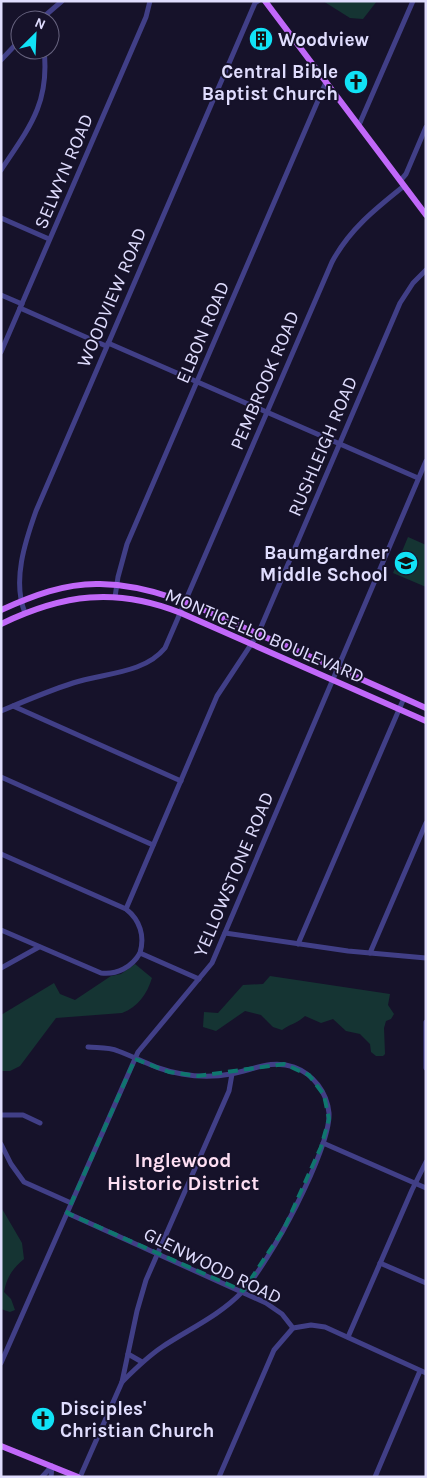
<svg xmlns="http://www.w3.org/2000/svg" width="427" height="1478" font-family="Karla,sans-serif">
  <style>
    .green { fill: #153433 }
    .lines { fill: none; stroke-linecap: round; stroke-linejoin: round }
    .minor { stroke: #413f87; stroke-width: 5 }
    .major { stroke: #c168f9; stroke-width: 6 }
    .marked { fill: none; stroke: #0f766e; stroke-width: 4; stroke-dasharray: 10 6; stroke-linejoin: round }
    .labels { text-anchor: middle; stroke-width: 4; stroke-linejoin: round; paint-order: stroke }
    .poi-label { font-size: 19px; font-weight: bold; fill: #e0ddfe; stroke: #16122a; text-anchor: start }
    .street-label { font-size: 19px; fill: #e0ddfe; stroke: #16122a }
    .neighbourhood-label { font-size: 20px; font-weight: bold; fill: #fedff3; stroke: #16122a }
  </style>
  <rect width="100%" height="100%" fill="#16122a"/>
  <g class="green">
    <polygon points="323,1 377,1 363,19 350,18"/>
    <polygon points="408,537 426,545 426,587 393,573"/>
    <path d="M135 964 152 978C147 994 138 1007 122 1013L56 1018 20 1066 10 1071H1V1015L54 983 60 994 75 1000 111 976 121 974Z"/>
    <path d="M270 976 390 994 388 1005 394 1014 391 1019 386 1021 384 1028 385 1054 383 1056H376L371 1052 370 1044 360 1034 346 1031 333 1019 321 1023 305 1016C298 1023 290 1024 282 1030L273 1027 261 1015 245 1011 216 1031 203 1027 204 1012 218 1013 243 985 263 984Z"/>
    <path d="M1 1207 22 1243 24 1259C12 1269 7 1277 4 1292L11 1299 15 1310 10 1312 1 1309Z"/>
  </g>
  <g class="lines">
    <g class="minor">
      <polyline points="40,20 62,1"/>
      <polyline points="1,60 20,40"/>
      <polyline points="359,125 413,1"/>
      <path d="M1 170C29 128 50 103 44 50"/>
      <polyline points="400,181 406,174 426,127"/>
      <polyline points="1,218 49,239"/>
      <polyline points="1,295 22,304"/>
      <polyline points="20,308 106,346"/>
      <polyline points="108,343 418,478"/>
      <polyline points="1,352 146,17 150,1"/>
      <polyline points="115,597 118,577 127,544 326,82"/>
      <path d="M25 613C12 581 25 542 36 511L255 3 258 1"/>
      <polyline points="13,706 181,781"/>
      <path d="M1 711C25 701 48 691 73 683 103 673 144 674 165 648L332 262C349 230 375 209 404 186"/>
      <polyline points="1,777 153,845"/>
      <path d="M1 854 126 909C140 920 145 936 140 953"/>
      <polyline points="126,909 217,696 258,634 400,303 413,283 426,270"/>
      <path d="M1 930 101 973C117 975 132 967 140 953L199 979"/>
      <polyline points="225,933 348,951 426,958"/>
      <polyline points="298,944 404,698"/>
      <polyline points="370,953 426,823"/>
      <polyline points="1,968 39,947"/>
      <polyline points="426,1022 426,1068"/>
      <path d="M88 1047C98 1048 109 1047 118 1051 140 1059 159 1071 182 1074 198 1077 215 1077 231 1074 253 1070 271 1059 294 1067 313 1074 327 1092 329 1113 331 1149 269 1264 242 1292 219 1316 189 1329 162 1347 147 1357 135 1369 122 1382"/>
      <polyline points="1,1115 23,1115 40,1123"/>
      <polyline points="323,1143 426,1188"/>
      <polyline points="1,1144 11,1164 24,1182 71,1203"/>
      <polyline points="67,1213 266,1303 282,1314 293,1328 311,1325 325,1327 426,1373"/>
      <polyline points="380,1263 426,1283"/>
      <polyline points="348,1337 412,1190 426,1162"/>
      <polyline points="128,1354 142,1362"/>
      <polyline points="1,1363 138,1052 212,963 426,461"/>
      <polyline points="42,1477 52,1466"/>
      <polyline points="51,1477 52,1466"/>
      <polyline points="80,1477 122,1382 137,1311 146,1280 229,1091 232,1074"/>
      <polyline points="219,1477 274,1350 293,1328"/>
      <polyline points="375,1477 420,1371"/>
    </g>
    <g class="major">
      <polyline points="265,1 426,215"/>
      <path d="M1 610C32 596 65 583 100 584 157 585 207 611 258 634 314 658 370 683 426 708"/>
      <path d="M1 624C63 594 116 587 181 613L426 721"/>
      <polyline points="1,1446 78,1477"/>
    </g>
  </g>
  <path class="marked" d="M135 1059 169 1072 198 1076 284 1064 309 1075 324 1095 329 1119 321 1147 284 1229 243 1291 67 1213Z"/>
  <defs>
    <g id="building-disc" transform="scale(1.25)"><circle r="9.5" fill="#11e2f6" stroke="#16122a"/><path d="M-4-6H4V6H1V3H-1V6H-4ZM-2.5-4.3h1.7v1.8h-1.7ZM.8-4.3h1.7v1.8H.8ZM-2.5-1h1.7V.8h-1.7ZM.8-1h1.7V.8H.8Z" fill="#111"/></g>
    <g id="church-disc" transform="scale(1.25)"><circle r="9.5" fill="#11e2f6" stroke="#16122a"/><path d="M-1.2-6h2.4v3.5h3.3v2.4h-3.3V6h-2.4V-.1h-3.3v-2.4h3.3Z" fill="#111"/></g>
    <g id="school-disc" transform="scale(1.25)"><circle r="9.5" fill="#11e2f6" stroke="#16122a"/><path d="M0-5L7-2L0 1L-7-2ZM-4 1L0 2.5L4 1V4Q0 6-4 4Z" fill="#111"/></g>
  </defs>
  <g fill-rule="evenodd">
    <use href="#building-disc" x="261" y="39"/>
    <use href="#church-disc" x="356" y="82"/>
    <use href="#school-disc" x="406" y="563"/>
    <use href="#church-disc" x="43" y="1419"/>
  </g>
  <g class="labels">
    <g class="poi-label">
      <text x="278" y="46">Woodview</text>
      <text x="338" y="78" text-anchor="end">Central Bible<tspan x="338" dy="22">Baptist Church</tspan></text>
      <text x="388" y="559" text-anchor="end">Baumgardner<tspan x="388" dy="22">Middle School</tspan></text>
      <text x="60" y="1415">Disciples'<tspan x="60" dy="22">Christian Church</tspan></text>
    </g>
    <g class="street-label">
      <text transform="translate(63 171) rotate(-67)" y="7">SELWYN ROAD</text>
      <text transform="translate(111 297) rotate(-67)" y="7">WOODVIEW ROAD</text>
      <text transform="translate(202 332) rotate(-67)" y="7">ELBON ROAD</text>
      <text transform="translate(264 380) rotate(-67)" y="7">PEMBROOK ROAD</text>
      <text transform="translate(322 446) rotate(-67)" y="7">RUSHLEIGH ROAD</text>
      <text transform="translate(265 635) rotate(23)" y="7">MONTICELLO BOULEVARD</text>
      <text transform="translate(233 874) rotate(-67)" y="7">YELLOWSTONE ROAD</text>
      <text transform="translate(213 1265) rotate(26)" y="7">GLENWOOD ROAD</text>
    </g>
    <g class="neighbourhood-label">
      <text x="183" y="1167">Inglewood<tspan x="183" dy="23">Historic District</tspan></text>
    </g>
  </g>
  <rect width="427" height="1478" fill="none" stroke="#e0ddfe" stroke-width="5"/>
  <g transform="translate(35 35) rotate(24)"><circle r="24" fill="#16122a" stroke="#67637f"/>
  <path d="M0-4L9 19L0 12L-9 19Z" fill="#11e2f6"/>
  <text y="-8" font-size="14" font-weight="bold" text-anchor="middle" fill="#e0ddfe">N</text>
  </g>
</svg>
